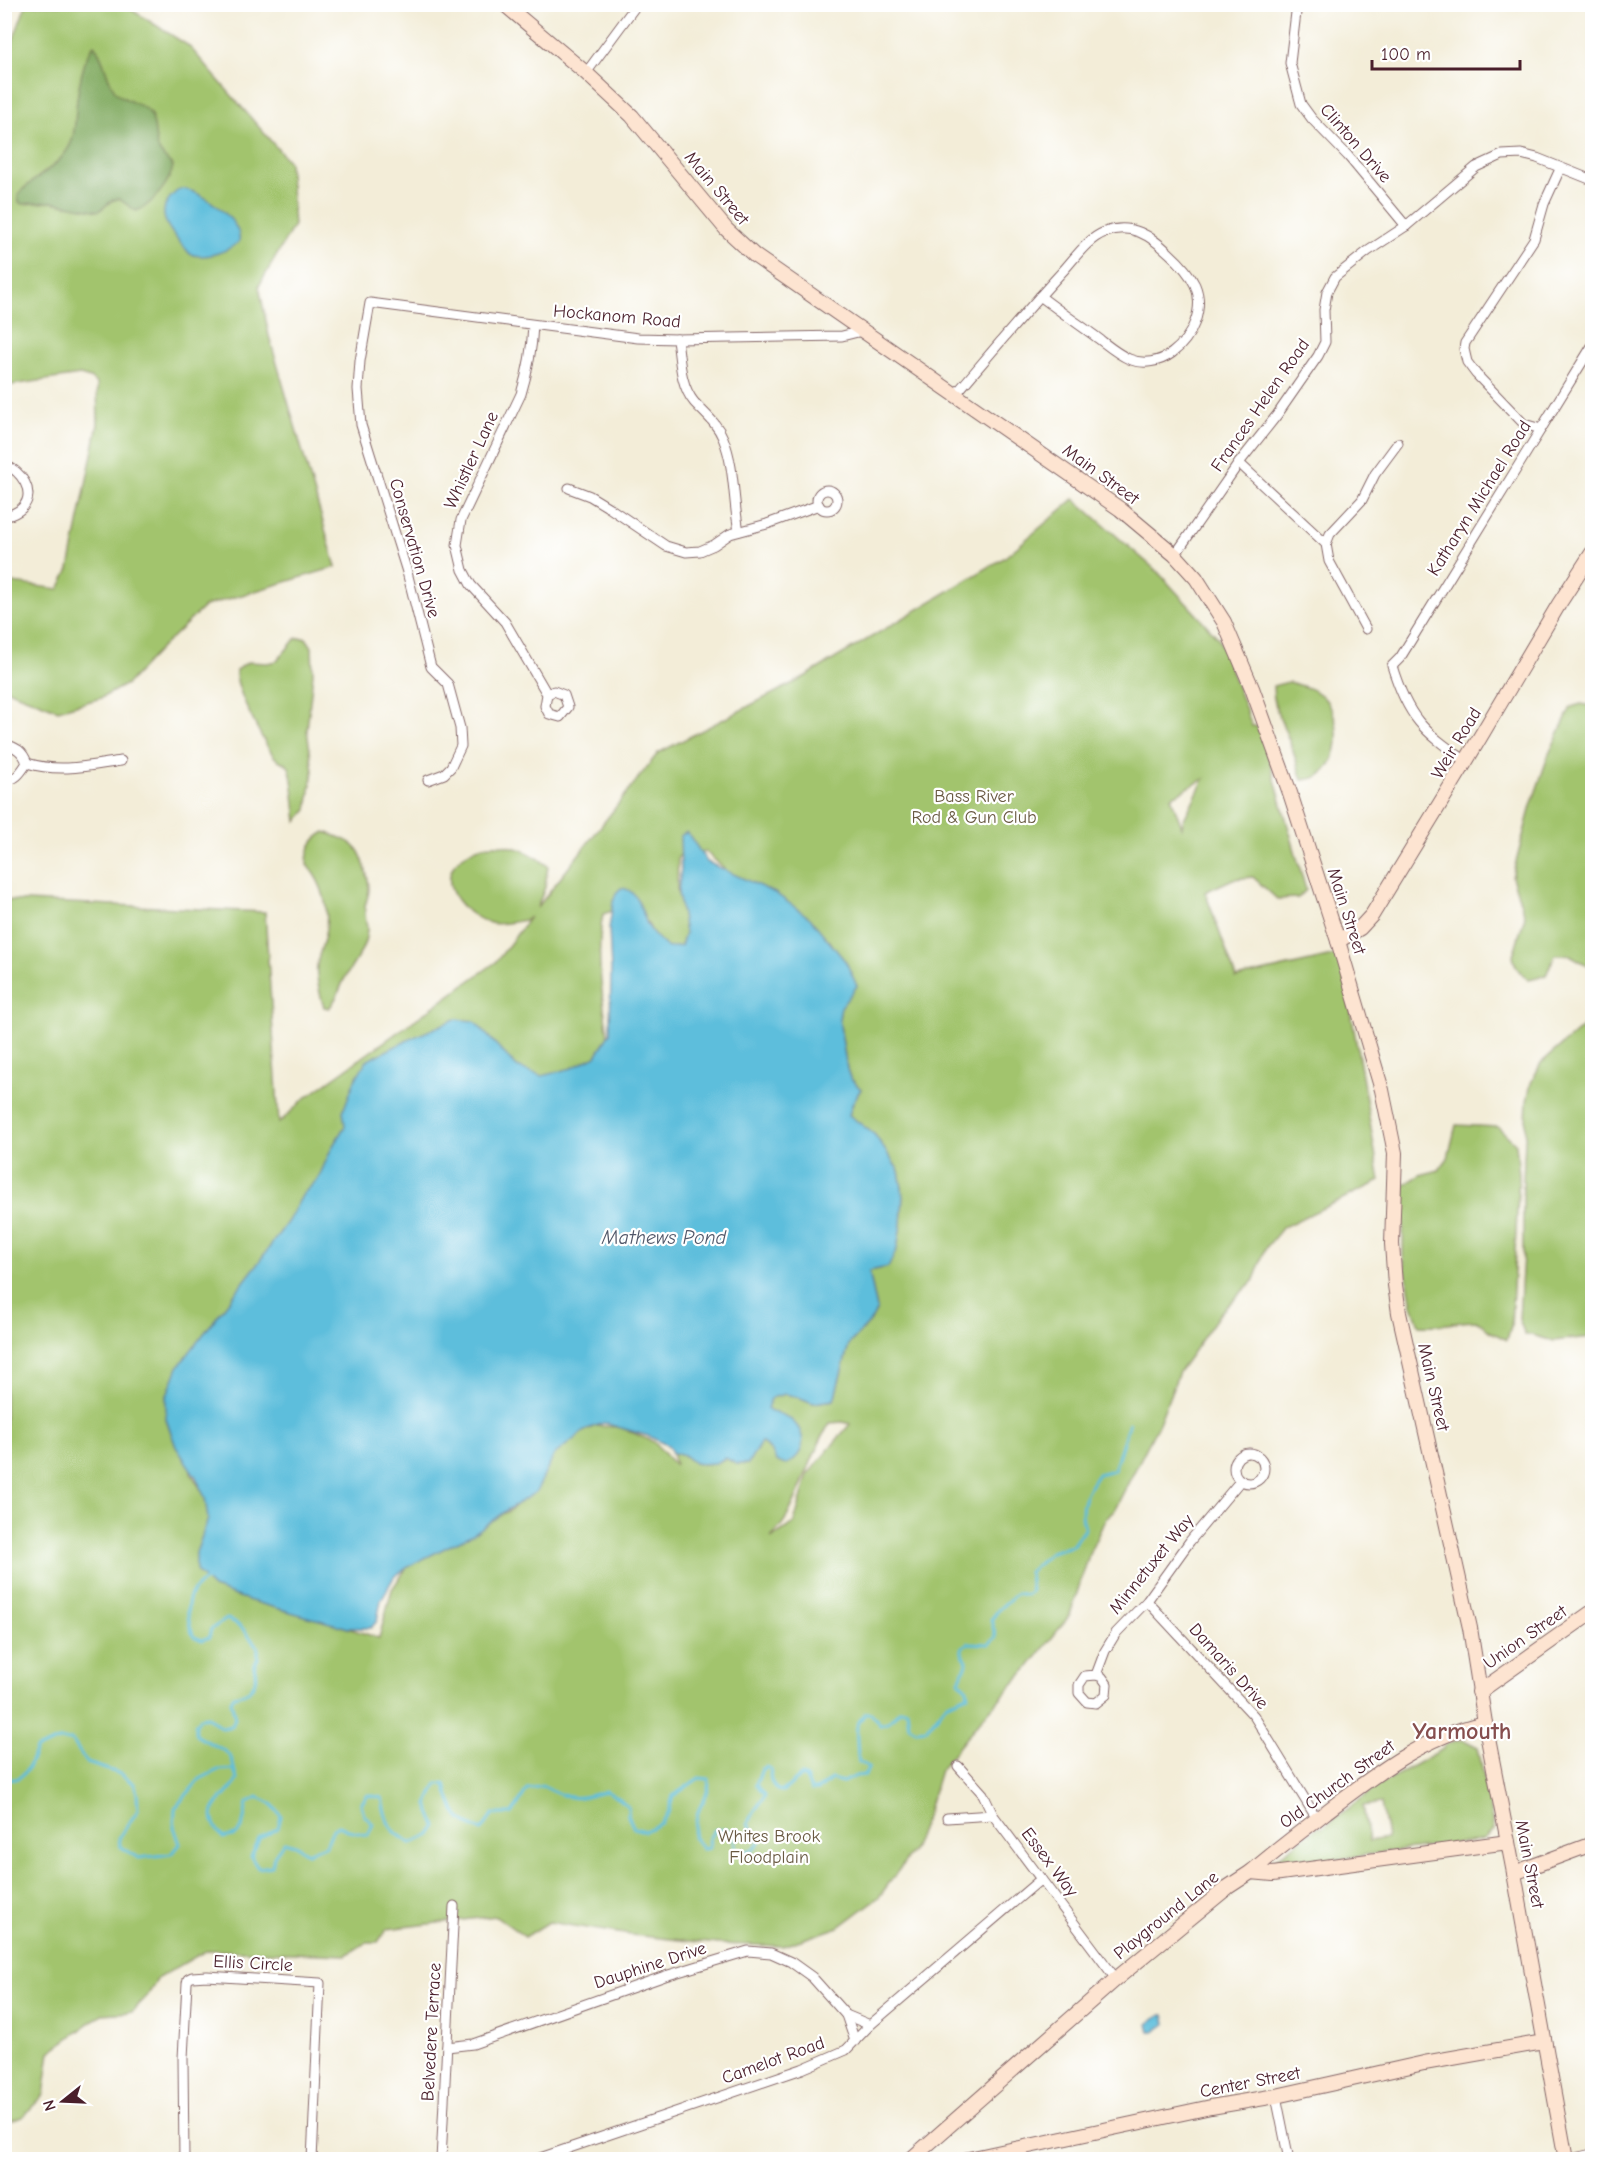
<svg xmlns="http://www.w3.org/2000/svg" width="1597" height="2164" font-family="'Comic Neue',sans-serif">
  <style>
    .green { fill: #a2c46d; stroke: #76724c; stroke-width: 1.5; fill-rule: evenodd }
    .forest { fill: #81aa60; stroke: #666446; stroke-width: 1.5 }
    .water { fill: #5dbedc; stroke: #546e84; stroke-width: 1.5 }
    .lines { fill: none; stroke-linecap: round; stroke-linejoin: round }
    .stream { stroke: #5dbedc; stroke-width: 3 }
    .street-casing { stroke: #856768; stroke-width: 11 }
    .secondary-casing { stroke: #856768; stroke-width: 16 }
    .street { stroke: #fff; stroke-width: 9 }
    .secondary { stroke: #fde4d1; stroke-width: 14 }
    .labels { text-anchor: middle; stroke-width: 4.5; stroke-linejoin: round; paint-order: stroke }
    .street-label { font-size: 18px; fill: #4a1f2b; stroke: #fff }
    .park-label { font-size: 18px; fill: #695942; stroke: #fff }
    .water-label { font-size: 20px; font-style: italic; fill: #515769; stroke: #fff }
    .district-label { font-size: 24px; font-weight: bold; fill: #864e4e; stroke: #fff }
  </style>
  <rect width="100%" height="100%" fill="#fff"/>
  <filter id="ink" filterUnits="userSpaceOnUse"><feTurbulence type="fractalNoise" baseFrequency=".0167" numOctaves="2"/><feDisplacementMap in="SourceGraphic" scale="12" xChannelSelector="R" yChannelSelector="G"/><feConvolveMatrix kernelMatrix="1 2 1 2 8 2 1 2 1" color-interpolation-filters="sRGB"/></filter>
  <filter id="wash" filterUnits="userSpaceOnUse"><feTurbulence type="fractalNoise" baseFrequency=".008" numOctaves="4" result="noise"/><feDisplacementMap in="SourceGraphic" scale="24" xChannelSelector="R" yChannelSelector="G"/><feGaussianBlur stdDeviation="1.35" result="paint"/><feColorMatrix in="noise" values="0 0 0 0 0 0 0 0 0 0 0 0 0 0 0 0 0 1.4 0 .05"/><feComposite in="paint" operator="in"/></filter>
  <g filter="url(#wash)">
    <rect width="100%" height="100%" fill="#f3edd8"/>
    <g class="green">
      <polygon points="26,5 124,5 189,46 289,162 294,225 259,286 269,336 336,567 205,606 162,647 127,684 101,698 58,710 5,689 5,582 59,589 69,569 98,424 97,384 90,378 80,375 5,386 5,62"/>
      <path d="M1074 499 1158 572 1219 639 1252 726H1256L1263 737 1306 890 1298 898 1277 899 1253 877 1233 879 1205 892 1236 978 1341 954 1380 1181 1283 1227 1265 1249 1254 1280 1221 1312 1179 1372 1159 1423 1114 1511 1106 1518 1090 1552 1070 1615 1028 1668 977 1724 940 1770 925 1820 912 1852 879 1897 839 1927 783 1946 719 1944 631 1935 549 1922 525 1937 496 1916 387 1929 378 1942H367L346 1955 207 1950 158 1978 148 1995 132 2012 102 2014 50 2052 44 2095 22 2117 5 2123V900L265 912 279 1123 304 1099 496 962 530 917 526 920C516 921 500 926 490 923 467 916 439 890 454 865 455 862 461 858 464 856 488 835 527 847 548 866L545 887 537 908 658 753 801 679 1004 558ZM1204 779 1183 821 1182 827 1171 797ZM706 852 752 894 796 925 830 941 846 968 839 1019 847 1069 850 1078 861 1089 853 1102 849 1115 875 1135 899 1171 903 1194 901 1224 897 1249 888 1267 869 1271 877 1309 870 1322 849 1344 834 1400 813 1403 798 1397 785 1394 770 1398 767 1408 771 1412 772 1452 761 1442 747 1464H736L727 1458 715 1463 701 1464 694 1463 685 1456 672 1453 675 1465 654 1442 620 1427 595 1426 576 1435 545 1463 520 1500 509 1511 439 1540 410 1563 392 1589 379 1638 213 1585 216 1514 191 1473V1421L336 1146 582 1080 609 1043C603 1002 595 955 603 914L627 906 647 922 662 951 712 953 684 911 677 892 678 857 684 854ZM843 1422 850 1424 808 1474 794 1523 771 1538C775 1532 781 1527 785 1520 803 1489 811 1453 830 1423Z"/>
      <path d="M296 638H306L312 647 313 674 307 730 313 771 307 810 297 821C295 810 293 771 288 766 284 761 276 761 273 755 262 739 234 688 236 670L248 662 267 663 277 661Z"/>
      <path d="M1288 682C1300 685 1317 689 1325 699 1342 719 1342 759 1320 775 1316 779 1308 779 1302 780 1298 767 1294 753 1289 740 1281 719 1273 709 1273 686Z"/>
      <path d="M1581 704 1592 706V968L1570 955H1555L1546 975 1529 979C1519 973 1515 967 1513 956L1525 916 1512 877 1531 806 1548 756 1571 707Z"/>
      <path d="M325 832C335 836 350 840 357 849 363 856 369 880 369 889 369 895 366 901 365 907 364 915 367 922 367 930 366 948 355 961 346 976 339 988 339 997 329 1008L324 1007C321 999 315 974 317 966 318 956 323 945 325 935 330 910 324 884 307 865 307 849 311 840 325 832Z"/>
      <polygon points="1592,1023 1592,1337 1553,1341 1532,1335 1525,1335 1519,1319 1523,1255 1523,1181 1527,1101 1531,1083 1541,1063 1586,1024"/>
      <path d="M1456 1125 1498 1127 1516 1144 1519 1175 1511 1326 1507 1340 1489 1331 1478 1321C1458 1321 1439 1327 1419 1325L1412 1305 1403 1256 1404 1185 1420 1175 1439 1170 1448 1158Z"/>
      <path d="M1464 1740 1478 1747 1494 1830 1483 1839 1470 1842 1364 1855 1275 1870 1269 1868 1270 1863 1319 1826 1322 1828 1381 1784 1443 1749 1444 1745 1454 1741ZM1381 1803 1387 1838 1369 1841 1363 1806Z"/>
    </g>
    <path class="forest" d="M94 45C106 59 105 78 116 92 125 103 144 102 151 115 156 125 154 138 158 148 161 156 168 160 173 166 171 181 151 207 136 211L119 199 113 200 99 211 51 202 22 204 19 202 18 194C34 177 61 166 71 143 75 133 75 121 76 111 77 94 83 57 94 45Z"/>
    <g class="water">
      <path d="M180 189C199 188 244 221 239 242 226 252 205 260 190 254 172 232 147 212 180 189Z"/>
      <path d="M687 832 707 862 775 893 810 918 846 962 857 986 841 1007 839 1019 847 1069 850 1078 861 1089 853 1102 849 1115 875 1135 899 1171 903 1194 901 1224 897 1249 888 1267 869 1271 877 1309 870 1322 849 1344 834 1400 813 1403 798 1397 785 1394 771 1398 767 1408 771 1412C801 1415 817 1450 785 1465L776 1461 772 1452 761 1442 748 1464H736L726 1458 715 1463 701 1464 694 1463 685 1456 672 1453 669 1446 648 1436 604 1423 587 1429 554 1455 536 1492 507 1510 473 1534 411 1565 394 1577 381 1600 377 1621 371 1628H348L251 1601 213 1588 196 1571V1553L208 1519 205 1498 196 1477 176 1447 166 1419V1398L178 1367 256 1266 288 1221 303 1194 318 1179 332 1147 345 1126 343 1111 354 1082 366 1061 410 1039 455 1019 474 1021 517 1067 542 1076 572 1068 596 1056 610 1033 611 970 609 929 613 902 616 893 621 888C639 889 641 912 648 926 652 934 660 941 668 948L681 946 685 933 678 892 681 869 680 836Z"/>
      <polygon points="1160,2015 1164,2015 1166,2024 1154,2032 1150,2032 1148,2024"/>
    </g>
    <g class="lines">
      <g class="stream">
        <path d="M207 1579C183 1593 185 1612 193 1636L202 1640 209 1637 211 1629 227 1619C244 1624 247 1636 258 1647V1658L254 1666C259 1683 252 1694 234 1696L231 1701 235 1718 232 1726 222 1728 208 1717 200 1718 195 1725 196 1735C210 1746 233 1747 234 1769"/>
        <path d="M4 1779C26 1783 29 1765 36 1749L59 1740H72L87 1763 121 1774 134 1784 137 1793 138 1810 119 1838 120 1846 138 1858 172 1854 180 1844 174 1827 175 1808 200 1779 218 1770 234 1769 237 1780C222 1805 198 1807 223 1838L236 1835 242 1828 247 1803 258 1797 271 1803 281 1816 278 1828 259 1839 251 1857 258 1868 272 1866 274 1856 284 1842 295 1845 307 1853 326 1845 333 1829 339 1826 353 1832 368 1835 373 1824 364 1815 361 1804 368 1795 382 1798C386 1823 389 1831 411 1843L430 1835 436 1826 427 1805 437 1784H445C452 1809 456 1822 482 1830L493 1814H512L527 1789 543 1786C568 1800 578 1801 606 1791L620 1799 628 1807V1816L634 1828 645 1831 661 1823 669 1811 673 1796 699 1778 709 1779C709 1795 703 1799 698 1812 696 1820 695 1829 693 1837L703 1849 710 1848 709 1838 715 1830H728L734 1836 735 1848 740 1852 753 1850 760 1841 759 1836 754 1833 748 1824C751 1812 760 1806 765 1795L756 1785 762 1769 767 1767 771 1769C769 1778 771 1783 777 1790L783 1791 801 1776 806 1778 811 1790H818L831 1779 843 1782 856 1776 865 1775 869 1767 859 1762C858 1760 856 1730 857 1727 858 1722 863 1717 865 1713H871L880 1725 888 1723 900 1710H907L909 1726 916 1730 927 1729 947 1703 968 1695 967 1689 959 1681 967 1661 962 1653V1648L969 1643 989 1644 996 1637 991 1620 999 1609 1017 1593 1026 1595 1031 1591 1029 1572 1051 1552 1072 1546 1085 1528C1077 1508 1086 1491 1098 1474L1114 1470 1129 1423"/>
      </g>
    </g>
  </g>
  <g filter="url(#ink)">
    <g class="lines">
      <g class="street-casing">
        <g id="street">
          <polyline points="1297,4 1290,63 1301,104 1312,119 1348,156 1406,226"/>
          <polyline points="586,73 637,4"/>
          <path d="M533 325C532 349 528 371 521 394L461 520 457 545 463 570 471 585 505 622 547 694 545 706 549 714 560 717 568 707 564 695 554 691 547 694"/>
          <path d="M677 339C680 359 680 385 694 402 705 414 717 423 723 438 735 467 733 501 739 531"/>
          <path d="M955 395C990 354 1025 312 1062 272 1075 258 1087 239 1105 232 1131 222 1151 236 1169 253 1179 262 1189 272 1195 285 1205 309 1192 338 1172 353 1160 362 1143 365 1129 359 1117 354 1106 344 1095 336 1077 323 1058 310 1040 296"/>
          <polyline points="1541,429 1524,424 1476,374 1467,362 1464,349 1465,343 1534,239 1544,204 1560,169"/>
          <polyline points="1239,463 1326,544 1329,561 1366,629"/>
          <path d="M4 465C21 470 37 493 22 508 17 513 11 515 4 517"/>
          <polyline points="569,488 590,496 608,507 666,546 686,552 700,551 714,545 730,534 767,524 819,505"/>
          <circle cx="827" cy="500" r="10"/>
          <polyline points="1326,544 1330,534 1362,500 1375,474 1398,443"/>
          <polyline points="1175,555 1239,463 1277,415 1318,356 1325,342 1324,310 1327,292 1335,277 1368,251 1406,226 1476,167 1502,155 1521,154 1537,158 1592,180"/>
          <path d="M4 744C16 747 23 751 27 763"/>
          <path d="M1466 761C1423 731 1408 718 1392 666L1400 658 1592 346"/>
          <path d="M27 763C59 773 88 766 121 761"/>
          <path d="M4 780C16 781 21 772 27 763"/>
          <polyline points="428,780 444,774 451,767 461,746 460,728 448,684 431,667 407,572 361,425 358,389 360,361 370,303 638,338 677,339 842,336 862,331"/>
          <circle cx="1249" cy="1468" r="15"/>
          <polyline points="1147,1601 1254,1716 1317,1819"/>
          <polyline points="1096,1675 1085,1676 1079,1685 1079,1693 1087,1702 1096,1703 1106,1695 1107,1684 1102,1677 1096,1675 1105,1651 1116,1633 1147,1601 1190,1541 1241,1480"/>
          <polyline points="958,1766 983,1794 993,1815 1116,1979"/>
          <polyline points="947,1818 993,1815"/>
          <polyline points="846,2015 870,2025"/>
          <polyline points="447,2047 473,2044 665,1976 748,1951 771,1953 791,1962 812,1977 846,2015 855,2041"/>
          <polyline points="1276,2096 1289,2160"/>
          <polyline points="184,2160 183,2058 187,1983 188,1979 192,1977 207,1976 320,1983 312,2160"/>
          <polyline points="441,2160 454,1906"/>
          <polyline points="534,2160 802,2069 846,2050 870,2025 1041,1879"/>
          <polyline points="1566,2160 1592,2154"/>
        </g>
      </g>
      <g class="secondary-casing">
        <g id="secondary">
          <polyline points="504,4 586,73 632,116 726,229 755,256 1120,509 1175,555 1196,578 1224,622 1252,688 1290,793 1338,941 1382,1090 1395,1153 1392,1244 1395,1285 1399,1313 1470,1628 1485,1723 1514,1873 1566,2160"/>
          <polyline points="1338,941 1360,928 1372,915 1466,761 1559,604 1592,553"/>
          <polyline points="1479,1692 1592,1612"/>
          <path d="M1251 1872C1275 1851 1301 1832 1326 1812 1374 1775 1424 1736 1485 1723"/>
          <polyline points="1514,1873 1592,1844"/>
          <polyline points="910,2160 1116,1979 1228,1887 1251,1872 1273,1874 1508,1842"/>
          <polyline points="964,2160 1211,2107 1276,2096 1424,2063 1544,2042"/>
        </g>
      </g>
      <use href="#street" class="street"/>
      <use href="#secondary" class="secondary"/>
    </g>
  </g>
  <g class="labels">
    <g class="street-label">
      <text transform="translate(1356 143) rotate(49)" y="6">Clinton Drive</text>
      <text transform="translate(717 188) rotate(50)" y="6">Main Street</text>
      <text transform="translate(617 316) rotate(5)" y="6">Hockanom Road</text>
      <text transform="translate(1260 405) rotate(-55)" y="6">Frances Helen Road</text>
      <text transform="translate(471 460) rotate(-65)" y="6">Whistler Lane</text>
      <text transform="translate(1101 474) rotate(36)" y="6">Main Street</text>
      <text transform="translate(1479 498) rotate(-58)" y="6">Katharyn Michael Road</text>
      <text transform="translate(415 548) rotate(74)" y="6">Conservation Drive</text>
      <text transform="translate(1456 743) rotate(-59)" y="6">Weir Road</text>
      <text transform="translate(1347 911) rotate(72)" y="6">Main Street</text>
      <text transform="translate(1434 1387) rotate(77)" y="6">Main Street</text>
      <text transform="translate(1151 1564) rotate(-51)" y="6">Minnetuxet Way</text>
      <text transform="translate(1525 1637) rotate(-35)" y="6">Union Street</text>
      <text transform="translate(1229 1666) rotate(48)" y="6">Damaris Drive</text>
      <text transform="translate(1337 1784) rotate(-36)" y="6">Old Church Street</text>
      <text transform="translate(1050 1862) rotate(53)" y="6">Essex Way</text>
      <text transform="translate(1530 1864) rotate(79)" y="6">Main Street</text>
      <text transform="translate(1166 1915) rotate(-39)" y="6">Playground Lane</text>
      <text transform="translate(253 1963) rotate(3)" y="6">Ellis Circle</text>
      <text transform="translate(650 1965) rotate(-18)" y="6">Dauphine Drive</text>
      <text transform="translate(431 2032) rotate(-87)" y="6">Belvedere Terrace</text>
      <text transform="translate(773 2060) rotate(-20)" y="6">Camelot Road</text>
      <text transform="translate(1250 2082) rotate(-11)" y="6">Center Street</text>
    </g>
    <g class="park-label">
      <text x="974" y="802">Bass River<tspan x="974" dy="21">Rod &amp; Gun Club</tspan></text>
      <text x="769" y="1842">Whites Brook<tspan x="769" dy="21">Floodplain</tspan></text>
    </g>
    <g class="water-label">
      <text x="664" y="1244">Mathews Pond</text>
    </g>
    <g class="district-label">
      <text x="1462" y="1739">Yarmouth</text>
    </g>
  </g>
  <rect width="1597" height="2164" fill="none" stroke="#fff" stroke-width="24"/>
  <g transform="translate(63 2101) rotate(252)" stroke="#ffffff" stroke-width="4.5" paint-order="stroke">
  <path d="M0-4.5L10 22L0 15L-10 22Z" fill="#4a1f2b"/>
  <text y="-9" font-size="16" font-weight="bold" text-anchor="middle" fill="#4a1f2b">N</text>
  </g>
  <path d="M1372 60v9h148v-9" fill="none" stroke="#4a1f2b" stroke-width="3"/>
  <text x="1381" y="60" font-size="18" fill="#4a1f2b" stroke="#ffffff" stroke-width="4.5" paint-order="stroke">100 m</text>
</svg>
